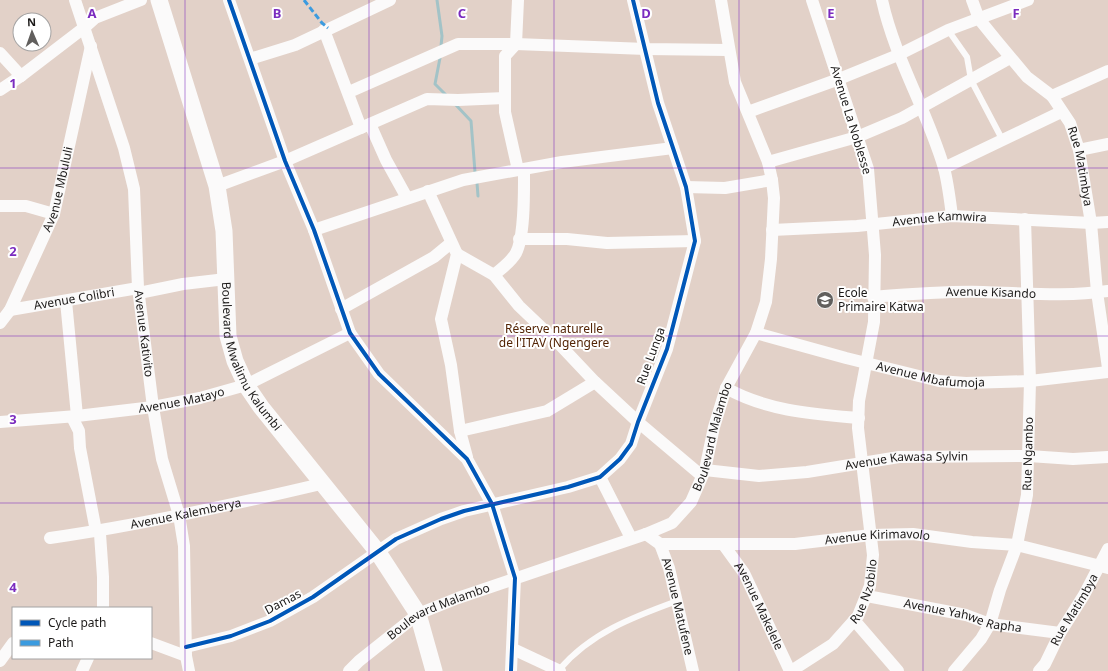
<svg xmlns="http://www.w3.org/2000/svg" width="1108" height="671" font-family="'Noto Sans',sans-serif">
  <style>
    .green { fill: #e2d1c8; fill-rule: evenodd }
    .lines { fill: none; stroke-linecap: round; stroke-linejoin: round }
    .stream { stroke: #a3c3c7; stroke-width: 3 }
    .lane { stroke: #fbfafa; stroke-width: 6 }
    .street { stroke: #fbfafa; stroke-width: 12 }
    .secondary { stroke: #fbfafa; stroke-width: 17 }
    .quiet { stroke: #3b9bdf; stroke-width: 3; stroke-dasharray: 6 3; stroke-linecap: butt }
    .cycleway-casing { stroke: #fff; stroke-width: 6 }
    .cycleway { stroke: #0057b8; stroke-width: 4 }
    .grid { fill: none; stroke: #7b2cbf; stroke-width: 1; stroke-opacity: 0.55 }
    .labels { text-anchor: middle; stroke-width: 4; stroke-linejoin: round; paint-order: stroke }
    .street-label { font-size: 12px; fill: #1b1918; stroke: #fff }
    .poi-label { font-size: 12px; fill: #1b1918; stroke: #fff; text-anchor: start }
    .park-label { font-size: 12px; fill: #532405; stroke: #fff }
    .grid-label { font-size: 13px; text-anchor: middle; font-weight: bold; fill: #7b2cbf; stroke: #fff; stroke-width: 4; stroke-linejoin: round; paint-order: stroke }
  </style>
  <rect width="100%" height="100%" fill="#e3e0dd"/>
  <path class="green" d="M0 0H1108V671H0ZM20 20H44V44H20ZM13 608H151V658H13Z"/>
  <g class="lines">
    <g class="stream">
      <polyline points="437,0 442,36 441,46"/>
      <polyline points="440,58 435,84 447,96"/>
      <polyline points="455,104 471,121 475,172"/>
      <polyline points="477,183 478,196"/>
    </g>
    <g class="lane">
      <polyline points="948,30 967,57 971,80 1002,139"/>
      <path d="M559 670C590 633 633 617 677 601"/>
    </g>
    <g class="street">
      <path id="s1" d="M75 0 124 148 134 189 138 288 153 407 162 459 179 515 184 546 186 656 189 671"/>
      <polyline points="229,0 285,161 314,230 350,333 379,374 467,459 492,504 515,578 511,671"/>
      <path d="M882 0C895 59 927 110 944 168 948 183 950 200 952 216"/>
      <path id="s2" d="M972 0 979 19 996 40 1027 77 1052 96 1070 123 1079 150 1091 223 1097 292 1108 368"/>
      <polyline points="324,30 361,128"/>
      <polyline points="0,53 21,76"/>
      <polyline points="250,59 295,45 390,0"/>
      <polyline points="0,90 21,76 85,27 95,18 141,0"/>
      <polyline points="349,92 458,44 516,44 646,49 728,50"/>
      <polyline points="1052,96 1108,71"/>
      <polyline points="748,112 839,79 898,55 948,30 1028,0"/>
      <polyline points="370,124 386,160 407,198"/>
      <polyline points="1079,150 1108,144"/>
      <polyline points="768,162 857,137 902,118 1010,58"/>
      <polyline points="944,168 1061,112"/>
      <polyline points="518,170 505,112 505,56 516,44 518,0"/>
      <polyline points="217,186 285,161 427,99 458,100 505,98"/>
      <polyline points="686,187 725,188 772,180"/>
      <polyline points="428,191 457,254 441,319 451,365 460,431 467,457"/>
      <polyline points="0,206 26,206 54,214"/>
      <polyline points="314,230 463,180 562,162 673,148"/>
      <path id="s3" d="M772 230 857 226 952 216 1091 223 1108 222"/>
      <polyline points="519,239 567,239 607,243 695,241"/>
      <polyline points="457,254 494,275 519,306 561,346 595,382 638,422 702,476"/>
      <path d="M494 275C502 268 511 262 516 253 525 236 524 190 524 170"/>
      <polyline points="139,293 183,284 226,279"/>
      <path id="s4" d="M873 297C910 294 946 291 983 292 1025 293 1067 297 1108 291"/>
      <polyline points="66,301 77,416"/>
      <polyline points="341,309 434,257 451,243"/>
      <path id="s5" d="M10 310 138 288"/>
      <path id="s6" d="M0 323 10 310 54 214 91 46"/>
      <path id="s7" d="M756 333 846 358 939 381 966 383 1030 381 1108 372"/>
      <path d="M726 388C767 411 813 414 859 418"/>
      <polyline points="72,417 79,431 80,448 96,531 100,534 103,577 103,608"/>
      <path id="s8" d="M0 422 77 416 153 407 200 398 246 385 350 333"/>
      <polyline points="460,431 547,411 595,382"/>
      <path id="s9" d="M705 470 759 476 807 472 899 457 1029 456 1073 459 1108 457"/>
      <polyline points="600,477 631,538"/>
      <path id="s10" d="M646 534 660 544H795L871 535 913 534 972 542 1017 545 1108 568"/>
      <path id="s11" d="M50 538C141 525 232 505 321 484"/>
      <path id="s12" d="M660 544 669 568 693 671"/>
      <path id="s13" d="M723 544 744 573 790 671"/>
      <path id="s14" d="M867 596 966 615 990 624 1060 633"/>
      <polyline points="854,620 898,671"/>
      <polyline points="151,643 186,656"/>
      <polyline points="186,647 231,636 270,621 313,597 396,539 441,519 464,511 568,487 600,477 620,459 631,444 638,422 667,349 695,241 686,187 658,103 633,0"/>
      <polyline points="513,649 560,671"/>
      <polyline points="0,661 13,643"/>
      <polyline points="82,671 88,658"/>
      <path id="s15" d="M349 671 359 661 418 614 458 598 646 534 672 523 691 502 705 470 714 427 726 388 756 333 766 302 771 259 774 198 772 180 768 162 735 82 721 0"/>
      <path id="s16" d="M791 671 833 644 858 616 870 586 873 555 858 428 859 401 874 322 875 255 868 169 812 0"/>
      <path id="s17" d="M954 671 981 639 990 624 1000 590 1017 545 1027 495 1030 381 1025 219"/>
      <path id="s18" d="M1039 671 1045 664 1060 633 1084 595 1108 549"/>
    </g>
    <path class="secondary" id="s19" d="M159 0 217 186 224 231 228 336 235 361 246 385 261 407 377 551 392 574 418 614 434 671"/>
    <polyline class="quiet" points="304,0 322,23 328,28"/>
    <g class="cycleway-casing">
      <g id="cycleway">
        <polyline points="229,0 285,161 314,230 350,333 379,374 467,459 492,504 515,578 511,671"/>
        <polyline points="186,647 231,636 270,621 313,597 396,539 441,519 464,511 568,487 600,477 620,459 631,444 638,422 667,349 695,241 686,187 658,103 633,0"/>
      </g>
    </g>
    <use href="#cycleway" class="cycleway"/>
  </g>
  <path class="grid" d="M185 0V671M369 0V671M554 0V671M739 0V671M923 0V671M0 168H1108M0 336H1108M0 503H1108"/>
  <defs>
    <g id="school-disc" transform="scale(0.9)"><circle r="9.5" fill="#615f5d" stroke="#fff"/><path d="M0-5L7-2L0 1L-7-2ZM-4 1L0 2.5L4 1V4Q0 6-4 4Z" fill="#fff"/></g>
  </defs>
  <g fill-rule="evenodd">
    <use href="#school-disc" x="825" y="300"/>
  </g>
  <g class="labels">
    <g class="street-label">
      <text transform="translate(851 120) rotate(73)" y="4">Avenue La Noblesse</text>
      <text dy="4" stroke="none"><textPath href="#s2" startOffset="204">Rue Matimbya</textPath></text>
      <text dy="4" stroke="none"><textPath href="#s6" startOffset="147">Avenue Mbululi</textPath></text>
      <text dy="4" stroke="none"><textPath href="#s3" startOffset="168">Avenue Kamwira</textPath></text>
      <text dy="4" stroke="none"><textPath href="#s4" startOffset="118">Avenue Kisando</textPath></text>
      <text dy="4" stroke="none"><textPath href="#s5" startOffset="65">Avenue Colibri</textPath></text>
      <text dy="4" stroke="none"><textPath href="#s1" startOffset="343">Avenue Kativito</textPath></text>
      <text dy="4" stroke="none"><textPath href="#s19" startOffset="372">Boulevard Mwalimu Kalumbi</textPath></text>
      <text transform="translate(651 356) rotate(-70)" y="4">Rue Lunga</text>
      <text dy="4" stroke="none"><textPath href="#s7" startOffset="180">Avenue Mbafumoja</textPath></text>
      <text dy="4" stroke="none"><textPath href="#s8" startOffset="183">Avenue Matayo</textPath></text>
      <text dy="4" stroke="none"><textPath href="#s15" startOffset="457">Boulevard Malambo</textPath></text>
      <text dy="4" stroke="none"><textPath href="#s17" startOffset="235">Rue Ngambo</textPath></text>
      <text dy="4" stroke="none"><textPath href="#s9" startOffset="203">Avenue Kawasa Sylvin</textPath></text>
      <text dy="4" stroke="none"><textPath href="#s11" startOffset="138">Avenue Kalemberya</textPath></text>
      <text dy="4" stroke="none"><textPath href="#s10" startOffset="235">Avenue Kirimavolo</textPath></text>
      <text dy="4" stroke="none"><textPath href="#s16" startOffset="113">Rue Nzobilo</textPath></text>
      <text transform="translate(283 602) rotate(-28)" y="4">Damas</text>
      <text dy="4" stroke="none"><textPath href="#s12" startOffset="65">Avenue Matufene</textPath></text>
      <text dy="4" stroke="none"><textPath href="#s13" startOffset="72">Avenue Makelele</textPath></text>
      <text dy="4" stroke="none"><textPath href="#s18" startOffset="71">Rue Matimbya</textPath></text>
      <text dy="4" stroke="none"><textPath href="#s15" startOffset="109">Boulevard Malambo</textPath></text>
      <text dy="4" stroke="none"><textPath href="#s14" startOffset="98">Avenue Yahwe Rapha</textPath></text>
    </g>
    <g class="poi-label">
      <text x="838" y="297">Ecole<tspan x="838" dy="14">Primaire Katwa</tspan></text>
    </g>
    <g class="park-label">
      <text x="554" y="333">Réserve naturelle<tspan x="554" dy="14">de l'ITAV (Ngengere</tspan></text>
    </g>
  </g>
  <g class="grid-label">
    <text x="92" y="18">A</text>
    <text x="277" y="18">B</text>
    <text x="462" y="18">C</text>
    <text x="646" y="18">D</text>
    <text x="831" y="18">E</text>
    <text x="1016" y="18">F</text>
    <text x="13" y="88">1</text>
    <text x="13" y="256">2</text>
    <text x="13" y="424">3</text>
    <text x="13" y="592">4</text>
  </g>
  <rect x="12" y="607" width="140" height="52" fill="#ffffff" stroke="#a4a3a3"/>
  <rect x="20" y="620" width="20" height="6" fill="#0057b8" stroke="#a4a3a3"/>
  <text x="48" y="627" font-size="12" fill="#1b1918">Cycle path</text>
  <rect x="20" y="640" width="20" height="6" fill="#3b9bdf" stroke="#a4a3a3"/>
  <text x="48" y="647" font-size="12" fill="#1b1918">Path</text>
  <g transform="translate(32 32) rotate(358)"><circle r="19" fill="#ffffff" stroke="#a4a3a3"/>
  <path d="M0-3L7 15L0 10L-7 15Z" fill="#615f5d"/>
  <text y="-6" font-size="11" font-weight="bold" text-anchor="middle" fill="#1b1918">N</text>
  </g>
</svg>
